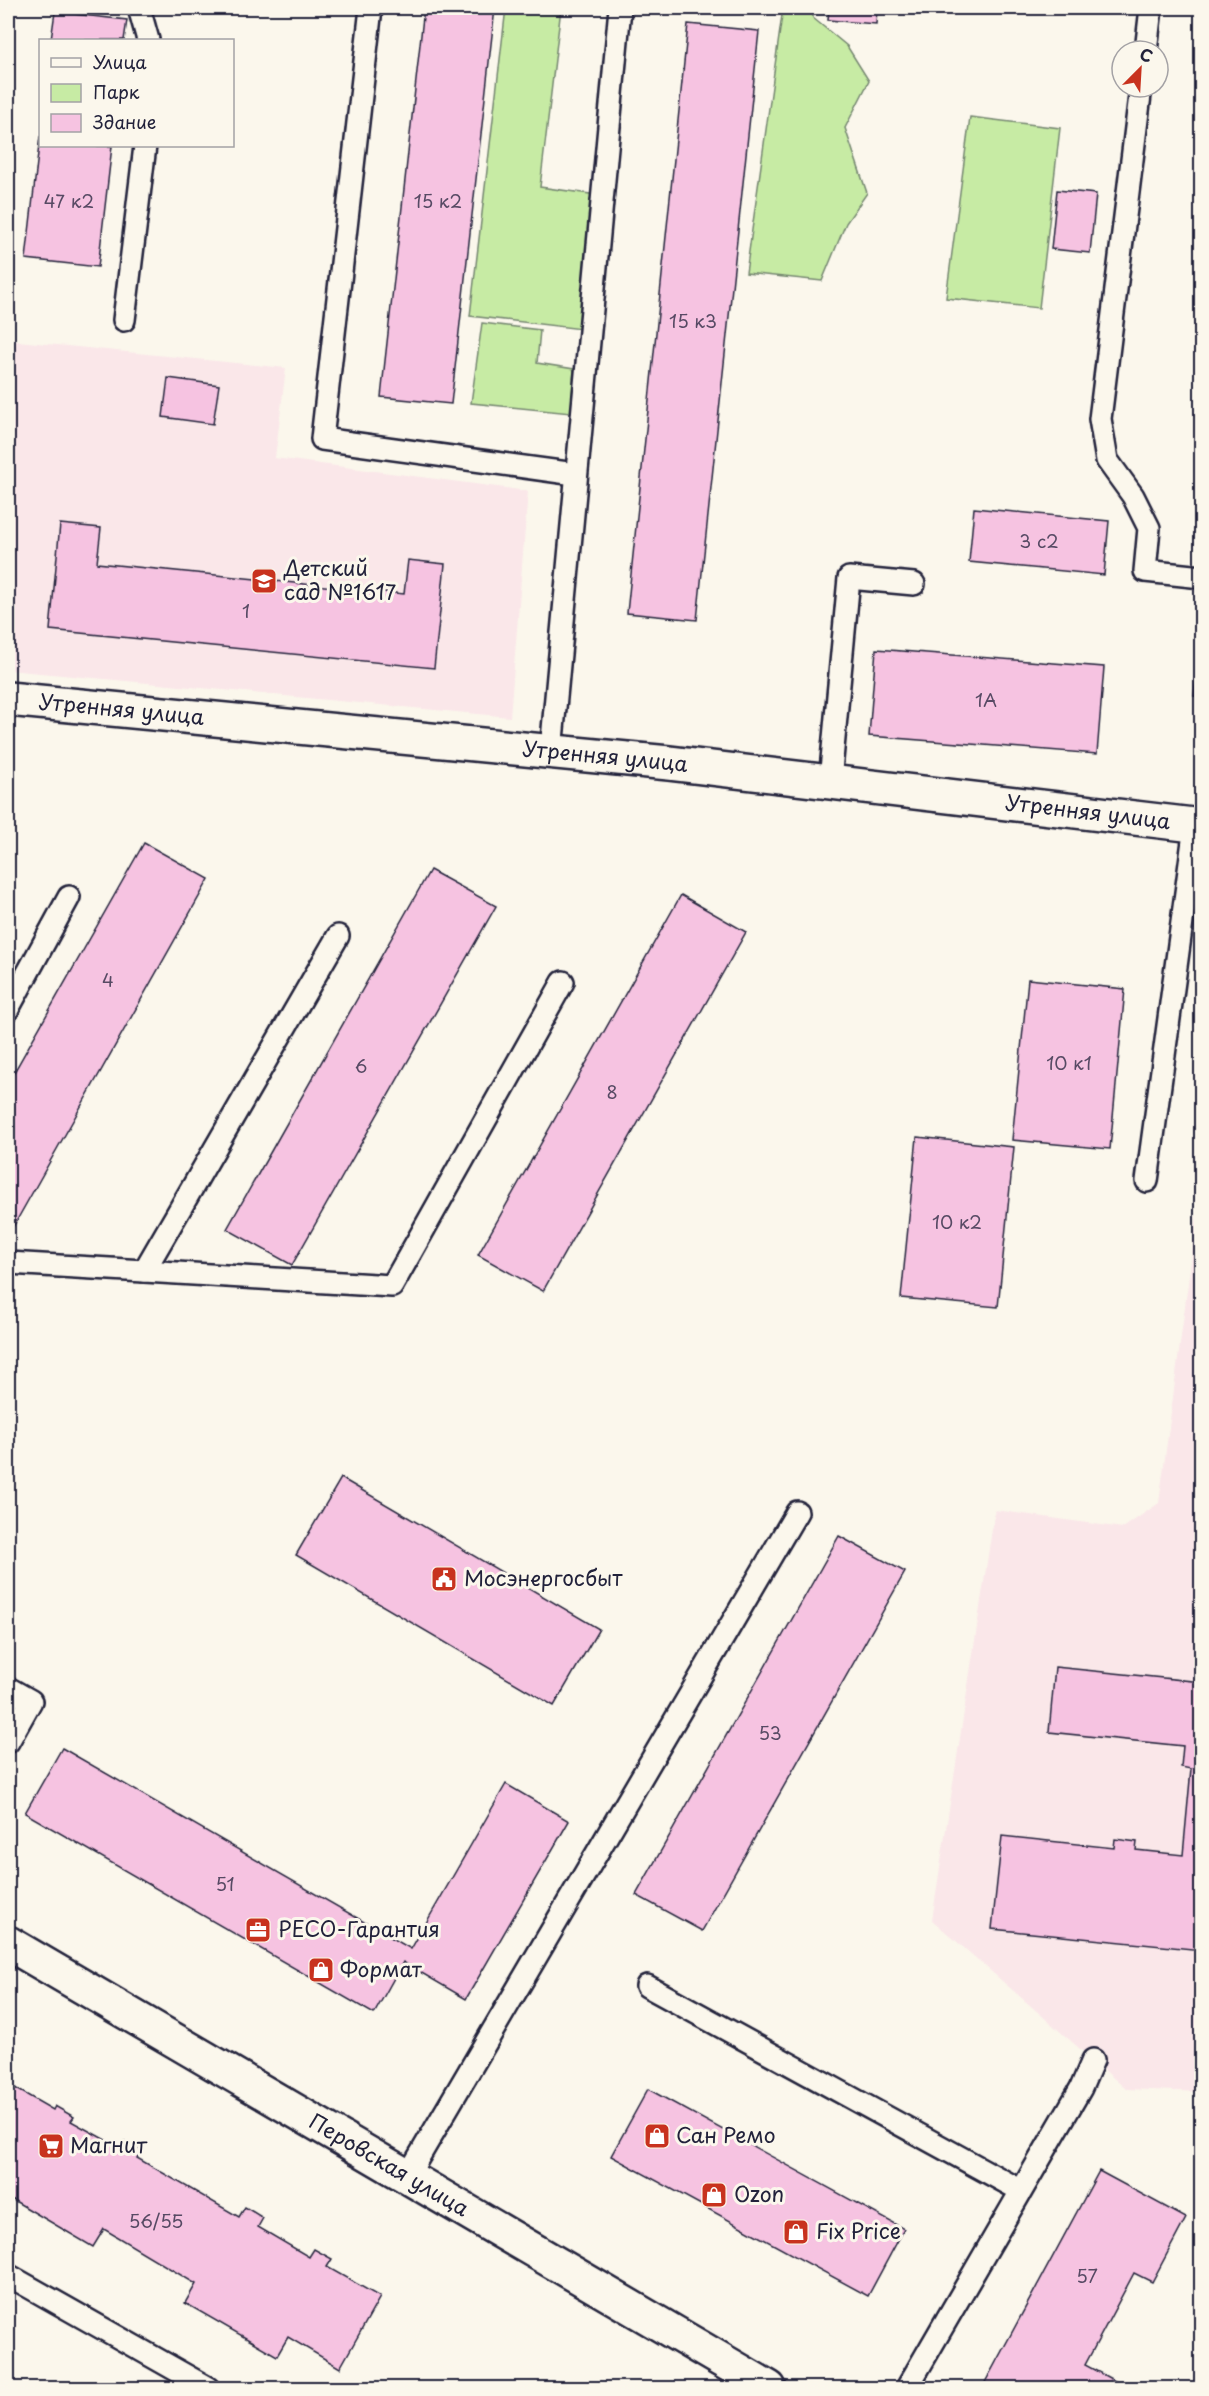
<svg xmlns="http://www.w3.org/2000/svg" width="1209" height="2396" font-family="'Playpen Sans',sans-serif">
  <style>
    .built { fill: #fae7e9 }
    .green { fill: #c7eba4; stroke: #748670; stroke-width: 1.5 }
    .building { fill: #f6c3e1; stroke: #22223b; stroke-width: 1.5 }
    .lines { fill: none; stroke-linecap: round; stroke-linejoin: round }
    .service-casing { stroke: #22223b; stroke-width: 26 }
    .minor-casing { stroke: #22223b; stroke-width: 38 }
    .secondary-casing { stroke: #22223b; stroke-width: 38 }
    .service { stroke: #fbf7ec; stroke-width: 21 }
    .minor { stroke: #fbf7ec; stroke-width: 33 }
    .secondary { stroke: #fbf7ec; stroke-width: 33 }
    .labels { text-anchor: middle; stroke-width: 6; stroke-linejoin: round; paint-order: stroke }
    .number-label { font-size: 18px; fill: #574a64 }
    .poi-label { font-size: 21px; fill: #22223b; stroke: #fbf7ec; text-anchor: start }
    .street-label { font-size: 21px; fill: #22223b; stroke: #fbf7ec }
  </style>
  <rect width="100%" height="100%" fill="#fbf7ec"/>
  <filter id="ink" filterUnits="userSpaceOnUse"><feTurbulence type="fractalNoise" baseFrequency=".0167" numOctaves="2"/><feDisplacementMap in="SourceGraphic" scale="12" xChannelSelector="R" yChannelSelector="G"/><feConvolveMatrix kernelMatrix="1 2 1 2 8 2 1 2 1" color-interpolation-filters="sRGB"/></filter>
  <g filter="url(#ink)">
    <g class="built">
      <polygon points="8,340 286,368 275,458 528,491 510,717 8,670"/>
      <polygon points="1201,1185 1201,2092 1126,2089 932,1920 995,1510 1123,1528 1159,1503"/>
    </g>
    <g class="green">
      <polygon points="506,8 561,8 540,187 597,195 582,329 470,316"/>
      <polygon points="783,8 813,8 813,18 847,46 869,81 845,128 867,193 846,223 822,281 746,273"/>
      <polygon points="970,117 1060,128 1039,308 946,298"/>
      <polygon points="482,323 540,330 537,363 574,369 571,413 471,403"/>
    </g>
    <g class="building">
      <polygon points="424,8 495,8 451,404 381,397"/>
      <polygon points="829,8 877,8 876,24 828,20"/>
      <polygon points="55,12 127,20 124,40 51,40"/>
      <polygon points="688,24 759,31 697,620 627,613"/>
      <polygon points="40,136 40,146 112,146 98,267 26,259"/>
      <polygon points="1057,190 1096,194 1090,253 1051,249"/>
      <polygon points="168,378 219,385 213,424 163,417"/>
      <polygon points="974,508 1109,521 1104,575 969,562"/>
      <polygon points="60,524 101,528 97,563 404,594 408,560 445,564 434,668 50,630"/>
      <polygon points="1201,626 1202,626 1202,697 1194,696"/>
      <polygon points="876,649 1104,667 1097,754 869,736"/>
      <polygon points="144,843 209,879 8,1236 8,1083"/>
      <polygon points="430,870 496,906 292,1265 227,1229"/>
      <polygon points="681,895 746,932 543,1291 478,1255"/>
      <polygon points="1028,979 1125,989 1110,1149 1012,1140"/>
      <polygon points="917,1137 1014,1147 998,1307 901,1298"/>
      <polygon points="341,1478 599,1629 554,1706 296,1555"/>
      <polygon points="839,1536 905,1572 702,1931 636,1895"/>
      <polygon points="1055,1667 1202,1682 1202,1950 992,1929 1002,1836 1114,1848 1115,1839 1137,1842 1136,1850 1183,1855 1191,1769 1181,1767 1183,1746 1049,1732"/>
      <polygon points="62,1748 411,1949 506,1784 569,1821 466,1999 403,1962 374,2014 25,1813"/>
      <polygon points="8,2084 53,2110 55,2106 74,2117 71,2121 120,2148 124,2141 134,2146 141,2151 137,2158 239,2217 245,2207 263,2218 258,2227 309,2257 314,2249 332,2259 327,2267 380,2297 340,2368 288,2337 277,2356 185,2303 196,2284 104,2229 93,2247 8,2197 10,2174 8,2173"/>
      <polygon points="648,2089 904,2229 868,2296 611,2156"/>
      <polygon points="1099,2171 1186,2218 1152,2282 1134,2273 1085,2365 1128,2388 982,2388"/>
    </g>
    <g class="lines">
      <g class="service-casing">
        <g id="service">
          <polyline points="139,8 148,40"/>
          <polyline points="371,8 322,439 575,474"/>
          <polyline points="1146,51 1151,8"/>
          <polyline points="1141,87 1100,419 1107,460 1133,496 1149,528 1145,571 1202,577"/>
          <polyline points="124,320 145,146"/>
          <polyline points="551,751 620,8"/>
          <polyline points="830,781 849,578 914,584"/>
          <polyline points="8,1009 69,897"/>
          <polyline points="1147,1181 1195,826"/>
          <polyline points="8,1263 144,1271 338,936"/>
          <polyline points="144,1271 392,1286 563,982"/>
          <polyline points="8,1688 31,1701 8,1742"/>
          <polyline points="647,1986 1020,2190"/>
          <polyline points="407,2177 797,1512"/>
          <polyline points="8,2275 208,2388"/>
          <polyline points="907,2388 1081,2088 1093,2060"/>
        </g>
      </g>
      <g class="minor-casing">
        <g id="minor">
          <path id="s1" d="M8 699 669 763 1202 826"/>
        </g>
      </g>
      <g class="secondary-casing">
        <g id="secondary">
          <path id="s2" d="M8 1943 769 2388"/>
        </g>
      </g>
      <use href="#service" class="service"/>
      <use href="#minor" class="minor"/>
      <use href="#secondary" class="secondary"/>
    </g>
  </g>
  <defs>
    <g id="school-square" transform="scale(1.35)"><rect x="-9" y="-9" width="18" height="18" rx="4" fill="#c8321e" stroke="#fbf7ec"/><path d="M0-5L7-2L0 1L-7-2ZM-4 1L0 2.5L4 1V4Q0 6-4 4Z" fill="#fff"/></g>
    <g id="civic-square" transform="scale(1.35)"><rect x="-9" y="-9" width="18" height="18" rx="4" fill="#c8321e" stroke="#fbf7ec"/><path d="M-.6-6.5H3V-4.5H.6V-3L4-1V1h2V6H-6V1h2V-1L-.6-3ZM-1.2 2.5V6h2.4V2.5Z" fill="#fff"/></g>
    <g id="office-square" transform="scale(1.35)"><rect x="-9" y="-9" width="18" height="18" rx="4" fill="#c8321e" stroke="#fbf7ec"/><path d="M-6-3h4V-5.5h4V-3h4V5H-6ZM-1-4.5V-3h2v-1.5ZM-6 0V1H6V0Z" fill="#fff"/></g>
    <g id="shop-square" transform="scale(1.35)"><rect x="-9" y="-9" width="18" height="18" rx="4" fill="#c8321e" stroke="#fbf7ec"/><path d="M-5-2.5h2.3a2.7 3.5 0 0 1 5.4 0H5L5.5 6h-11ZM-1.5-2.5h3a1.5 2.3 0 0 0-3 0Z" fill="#fff"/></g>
    <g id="supermarket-square" transform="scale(1.35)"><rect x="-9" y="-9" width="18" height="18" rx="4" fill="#c8321e" stroke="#fbf7ec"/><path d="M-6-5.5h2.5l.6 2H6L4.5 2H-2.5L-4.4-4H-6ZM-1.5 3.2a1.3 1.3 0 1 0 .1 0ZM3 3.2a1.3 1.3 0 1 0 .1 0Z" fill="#fff"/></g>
  </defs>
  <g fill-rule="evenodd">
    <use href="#school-square" x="264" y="581"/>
    <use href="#civic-square" x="444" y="1579"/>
    <use href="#office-square" x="258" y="1930"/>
    <use href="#shop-square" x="321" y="1970"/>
    <use href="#shop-square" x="657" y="2136"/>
    <use href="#supermarket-square" x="51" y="2146"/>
    <use href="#shop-square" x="714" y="2195"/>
    <use href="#shop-square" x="796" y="2232"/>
  </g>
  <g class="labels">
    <g class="number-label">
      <text x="69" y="208">47 к2</text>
      <text x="438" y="208">15 к2</text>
      <text x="693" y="328">15 к3</text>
      <text x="1039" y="548">3 с2</text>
      <text x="246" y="618">1</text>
      <text x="986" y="707">1А</text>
      <text x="108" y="987">4</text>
      <text x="1069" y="1070">10 к1</text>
      <text x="361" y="1073">6</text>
      <text x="612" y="1099">8</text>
      <text x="957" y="1229">10 к2</text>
      <text x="770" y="1740">53</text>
      <text x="225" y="1891">51</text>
      <text x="156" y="2228">56/55</text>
      <text x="1087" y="2283">57</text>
    </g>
    <g class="poi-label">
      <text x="284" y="576">Детский<tspan x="284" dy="24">сад №1617</tspan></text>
      <text x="464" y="1586">Мосэнергосбыт</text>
      <text x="278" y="1937">РЕСО-Гарантия</text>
      <text x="340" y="1977">Формат</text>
      <text x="676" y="2143">Сан Ремо</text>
      <text x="70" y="2153">Магнит</text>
      <text x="734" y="2202">Ozon</text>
      <text x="816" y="2239">Fix Price</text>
    </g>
    <g class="street-label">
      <text dy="7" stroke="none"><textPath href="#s1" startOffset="114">Утренняя улица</textPath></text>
      <text dy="7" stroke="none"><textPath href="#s1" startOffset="600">Утренняя улица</textPath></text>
      <text dy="7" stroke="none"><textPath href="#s1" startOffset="1086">Утренняя улица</textPath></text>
      <text dy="7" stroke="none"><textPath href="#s2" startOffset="441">Перовская улица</textPath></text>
    </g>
  </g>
  <rect width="1209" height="2396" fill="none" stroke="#fbf7ec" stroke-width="30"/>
  <rect x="15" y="15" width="1179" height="2366" fill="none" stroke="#22223b" stroke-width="2" filter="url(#ink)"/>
  <rect x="39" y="39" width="195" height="108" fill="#fbf7ec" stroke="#a4a2a5" stroke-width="1.5"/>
  <rect x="51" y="58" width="30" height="9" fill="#fbf7ec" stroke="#a4a2a5" stroke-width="1.5"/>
  <text x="93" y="69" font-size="18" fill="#22223b">Улица</text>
  <rect x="51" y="84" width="30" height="18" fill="#c7eba4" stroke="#a4a2a5" stroke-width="1.5"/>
  <text x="93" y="99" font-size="18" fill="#22223b">Парк</text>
  <rect x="51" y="114" width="30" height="18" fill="#f6c3e1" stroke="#a4a2a5" stroke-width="1.5"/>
  <text x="93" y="129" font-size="18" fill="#22223b">Здание</text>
  <g transform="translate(1140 69) rotate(24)"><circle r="28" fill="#fbf7ec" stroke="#a4a2a5" stroke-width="1.5"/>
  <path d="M0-4.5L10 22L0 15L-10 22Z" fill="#c8321e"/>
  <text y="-9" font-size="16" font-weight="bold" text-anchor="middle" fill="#22223b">С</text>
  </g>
</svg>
